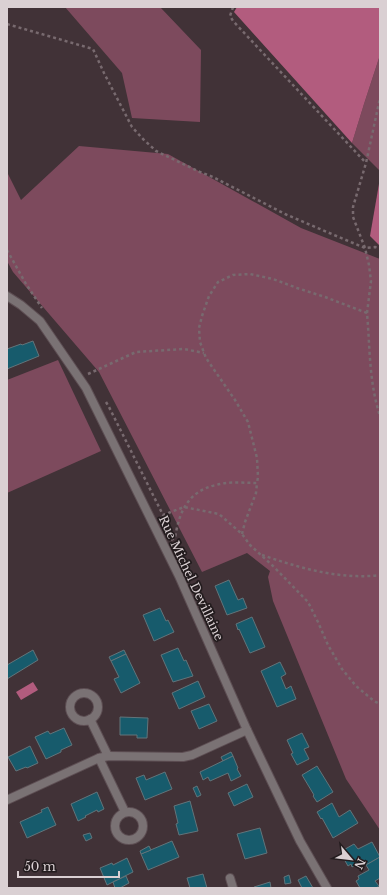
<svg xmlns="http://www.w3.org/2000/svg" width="387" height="895" font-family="'Libre Baskerville',serif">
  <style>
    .green { fill: #7d4a5d }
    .water { fill: #b25c7e }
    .building { fill: #175b6c; stroke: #62747a }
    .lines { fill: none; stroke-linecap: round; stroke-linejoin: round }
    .street-casing { stroke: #5d4e53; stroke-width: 10 }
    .path { stroke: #786a6f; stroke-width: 2.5; stroke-dasharray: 3 3; stroke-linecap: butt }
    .street { stroke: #7a7274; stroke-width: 8 }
    .labels { text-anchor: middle; stroke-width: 3.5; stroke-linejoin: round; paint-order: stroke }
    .street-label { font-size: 12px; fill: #dad0d3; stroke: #231c1e }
  </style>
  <rect width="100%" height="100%" fill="#413237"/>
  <g class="green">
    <polygon points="65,7 160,7 201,50 200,122 132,118 122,73"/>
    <polygon points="380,55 380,171 352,143 364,104"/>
    <polygon points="79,146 168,154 301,228 380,259 380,830 346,779 273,601 268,577 270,571 247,553 202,572 99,372 13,272 7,261 7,172 21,200"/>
    <polygon points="58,360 101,451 7,493 7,380"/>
  </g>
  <g class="water">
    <polygon points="237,7 380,7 380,55 364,104 352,143 234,12"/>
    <polygon points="380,178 380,246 370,236"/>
    <polygon points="33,682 38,690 21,700 16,692"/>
  </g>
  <g class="building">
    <polygon points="33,341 39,356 7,369 7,349 21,344 22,345"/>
    <polygon points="229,580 238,600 243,598 247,608 227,615 215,586"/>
    <polygon points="160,608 166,621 168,620 174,632 154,641 143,615"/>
    <polygon points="252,617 265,647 250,653 239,629 238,630 236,624"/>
    <polygon points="178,648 184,661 186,660 193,676 173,682 161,655"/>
    <polygon points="33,650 38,660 7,679 7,665"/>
    <polygon points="124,650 126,654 111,661 109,657"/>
    <polygon points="126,654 140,683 121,693 114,679 119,677 111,661"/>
    <polygon points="280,662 286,674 281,677 286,689 291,686 296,699 277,707 261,671"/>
    <polygon points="198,681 205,697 179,709 172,693"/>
    <polygon points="209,704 217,721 199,729 191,711"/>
    <polygon points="120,717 148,718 147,738 137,738 137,735 120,735"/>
    <polygon points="64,728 72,745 61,750 61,752 46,759 35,737 48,731 50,734"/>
    <polygon points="302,733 309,747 304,749 309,759 297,765 291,754 293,753 287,740"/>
    <polygon points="30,746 38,763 27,768 26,767 16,771 8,757"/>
    <polygon points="231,752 233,756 223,761 221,757"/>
    <polygon points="233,756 238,768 237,769 241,776 231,781 228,773 210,781 208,777 203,780 200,772"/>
    <polygon points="317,766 333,792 317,802 313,796 314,795 302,775"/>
    <polygon points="165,772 172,789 145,800 136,778 144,775 146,780"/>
    <polygon points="247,784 253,797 234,806 228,793"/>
    <polygon points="197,786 201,795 197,797 193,788"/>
    <polygon points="97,792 104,809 98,812 97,810 85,816 86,817 78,821 71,804"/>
    <polygon points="190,801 198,831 179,835 176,824 178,823 174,806"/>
    <polygon points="332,803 339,817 350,810 358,823 333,838 322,818 321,819 317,812"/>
    <polygon points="48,807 56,825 27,838 20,822 42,812 41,810"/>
    <polygon points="260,828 267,853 245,859 237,834"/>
    <polygon points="90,833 92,838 86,841 83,835"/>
    <polygon points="172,841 179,857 148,870 141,854"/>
    <polygon points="372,842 380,857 366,865 363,860 352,867 351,864 348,866 340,852 354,844 358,849"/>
    <polygon points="149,846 151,850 141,854 140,851"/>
    <polygon points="380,857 380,878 375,881 379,886 376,888 360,888 356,881 359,879 358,876 369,870 366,865"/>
    <polygon points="127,858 133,872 107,885 100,868 112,863 113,865"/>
    <polygon points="203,874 207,888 190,888 187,878"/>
    <polygon points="289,875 291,883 285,884 284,877"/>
    <polygon points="126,876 129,883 120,888 115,888 113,882"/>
    <polygon points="306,876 313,888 302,888 298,880"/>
    <polygon points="270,882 271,888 253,888 254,887"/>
  </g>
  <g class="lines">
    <g class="street-casing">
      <g id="street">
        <polyline points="7,296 21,305 40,321 86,388 179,576 247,730 300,841 327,888"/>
        <circle cx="84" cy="707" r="14"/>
        <polyline points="90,719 108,756"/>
        <polyline points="99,758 125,812"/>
        <polyline points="7,800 99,758 108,756 183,757 192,755 247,730"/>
        <circle cx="129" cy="826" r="14"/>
        <polyline points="230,878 233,888"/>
      </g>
    </g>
    <g class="path">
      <polyline points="233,7 230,16 233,21 366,163"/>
      <polyline points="7,24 93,49 104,73 132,127 143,139 156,151 200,172 213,177 285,214 334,235 365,248 375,247 380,249"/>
      <polyline points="7,250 26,284 42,308"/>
      <polyline points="367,313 371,281 369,265 365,248 353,217 353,207 366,163 380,98"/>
      <polyline points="88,374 136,352 184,349 204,353"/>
      <polyline points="106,402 109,407 163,515 184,507 219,514 242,534 250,545 273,566 308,602 318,622 328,645 342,669 356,686 374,701 380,704"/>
      <polyline points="242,534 245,522 256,493 257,483"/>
      <path d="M171 540 175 538C179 512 188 491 216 485 229 481 244 483 257 483L258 477 257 458 248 422 235 400 206 358 200 342 199 328 202 316 209 296 218 282 233 275 250 274 273 279 297 288 325 297 367 313C370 347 369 383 380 416"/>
      <path d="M262 555C300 568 340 580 380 575"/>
    </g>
    <use href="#street" class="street"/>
  </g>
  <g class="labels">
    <g class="street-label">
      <text transform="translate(191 578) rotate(65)" y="4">Rue Michel Devillaine</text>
    </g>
  </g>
  <rect width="387" height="895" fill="none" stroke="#dad0d3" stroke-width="16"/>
  <g transform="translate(351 859) rotate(118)" stroke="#231c1e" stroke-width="3" paint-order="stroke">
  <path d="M0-3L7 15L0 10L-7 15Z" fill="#dad0d3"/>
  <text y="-6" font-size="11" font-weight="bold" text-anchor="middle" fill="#dad0d3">N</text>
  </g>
  <path d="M18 871v6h101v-6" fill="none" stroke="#dad0d3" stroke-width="2"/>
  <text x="24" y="871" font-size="12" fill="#dad0d3" stroke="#231c1e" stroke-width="3" paint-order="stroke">50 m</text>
</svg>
